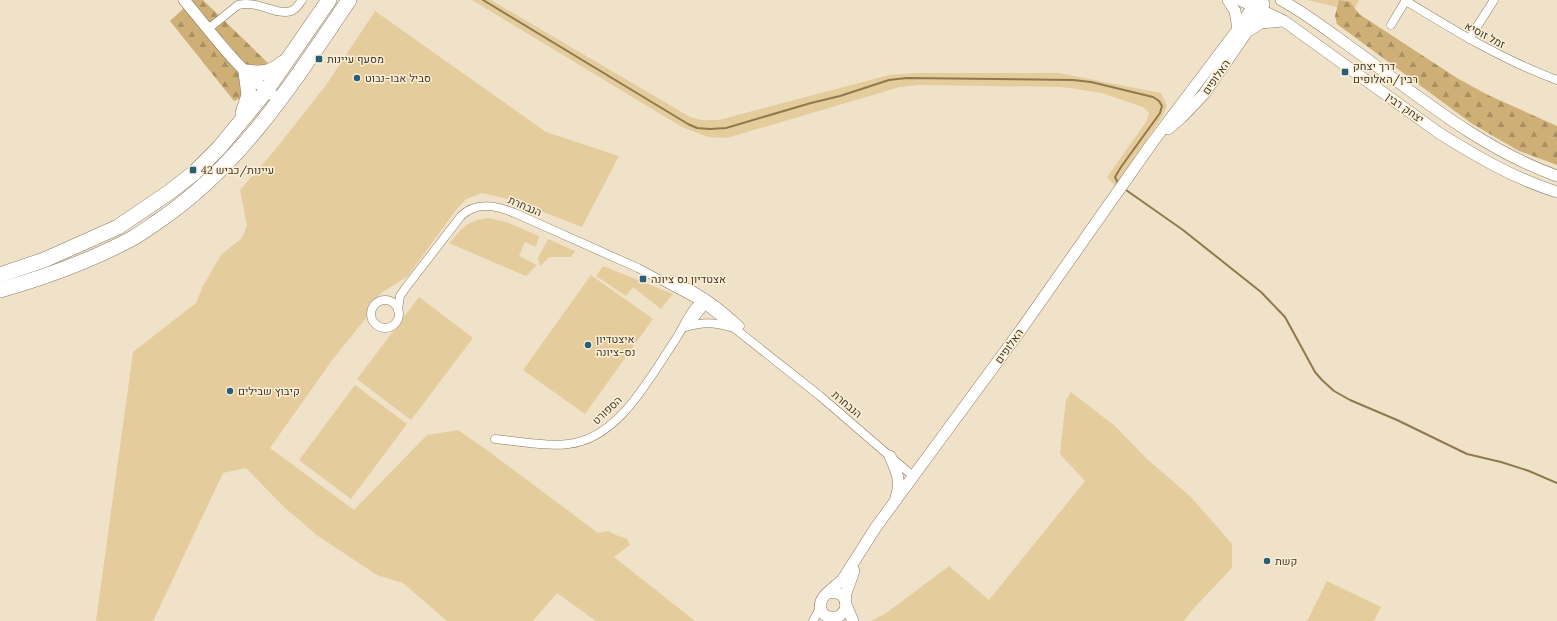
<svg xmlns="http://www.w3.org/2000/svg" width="1557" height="621" font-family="Lora,Heebo,serif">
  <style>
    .grass { fill: #e5cc9c }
    .forest { fill: url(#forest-firs) }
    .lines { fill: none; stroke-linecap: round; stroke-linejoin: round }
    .stream { stroke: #8f794d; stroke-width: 2 }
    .street-casing { stroke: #887b63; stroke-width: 9 }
    .secondary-casing { stroke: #887b63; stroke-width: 12 }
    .highway-casing { stroke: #887b63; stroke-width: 16 }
    .street { stroke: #fff; stroke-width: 8 }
    .secondary { stroke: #fff; stroke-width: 11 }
    .highway { stroke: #fff; stroke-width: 15 }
    .poi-dot { fill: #275e79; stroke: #fdefd5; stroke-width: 1.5 }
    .labels { text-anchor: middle; stroke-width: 3; stroke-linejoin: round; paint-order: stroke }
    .street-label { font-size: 11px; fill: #3f3a2f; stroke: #fdefd5 }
    .poi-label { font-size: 11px; fill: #3f3a2f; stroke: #fdefd5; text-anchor: start }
  </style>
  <defs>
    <pattern id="forest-firs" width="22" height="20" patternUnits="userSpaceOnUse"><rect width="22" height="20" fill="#ceb076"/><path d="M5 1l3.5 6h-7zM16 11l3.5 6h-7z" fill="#a99061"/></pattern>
  </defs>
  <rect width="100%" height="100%" fill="#f0e2c8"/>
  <g class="grass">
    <polygon points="472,0 491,0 690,117 701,120 719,120 889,75 915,73 1059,73 1161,93 1167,106 1162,117 1115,186 1107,177 1146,122 1149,113 1143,107 1102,93 1062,87 919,85 900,87 727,138 708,137 682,127"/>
    <polygon points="1307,0 1359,0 1353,11"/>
    <polygon points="375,11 546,132 619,156 582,227 515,201 482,193 466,199 456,210 408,276 383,292 372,302 366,318 333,359 270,448 354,510 427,435 458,430 491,453 598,533 608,531 616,535 627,539 630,545 614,557 695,621 596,621 557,593 533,621 447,621 403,583 377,575 318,536 285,508 246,468 223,473 153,621 96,621 133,352 196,303 203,286 221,255 242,238 247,225 240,190 274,151 326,85"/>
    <path d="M490 218 506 222 539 236 536 247 525 242 519 256 537 265 526 276 449 243C464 227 467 220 490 218Z"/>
    <polygon points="548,239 575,251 571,257 549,257 540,266 538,258"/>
    <polygon points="603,266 673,294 661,309 633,287 626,296 596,276"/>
    <polygon points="591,275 653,319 585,414 523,370"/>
    <polygon points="419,297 473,338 411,420 357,379"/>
    <polygon points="355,385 407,424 351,499 299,460"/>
    <polygon points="1071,392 1115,426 1147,459 1191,497 1232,544 1232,568 1193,609 1184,621 871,621 885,614 949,566 989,600 1085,481 1060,454 1066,400"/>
    <polygon points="1327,581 1381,607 1374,621 1307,621"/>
  </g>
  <g class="forest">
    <polygon points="189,0 203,0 268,63 261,67 247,65"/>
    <polygon points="1339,0 1350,2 1359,14 1457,78 1488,95 1557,126 1557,165 1519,151 1471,123 1337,24 1335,16"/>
    <polygon points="184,8 239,70 243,97 234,101 170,21"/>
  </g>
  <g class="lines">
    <g class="stream">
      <polyline points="483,0 688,124 697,128 710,129 726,128 811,103 840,96 889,80 907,78 1073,80 1091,82 1153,97 1159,101 1162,106 1160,113 1121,167 1115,177 1118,183"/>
      <polyline points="1126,190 1183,230 1261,292 1285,317 1315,372 1322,380 1334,391 1350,400 1397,420 1467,454 1501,462 1529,471 1557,483"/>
    </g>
    <g class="street-casing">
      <g id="street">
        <path d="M1406 1C1455 31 1503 60 1557 80"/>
        <polyline points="1391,25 1406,0"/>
        <path d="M208 29 238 5C259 0 276 16 291 11 296 10 299 4 302 0"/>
        <polyline points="1469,39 1494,0"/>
        <path d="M672 280C698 291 720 307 740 326"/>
        <circle cx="385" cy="314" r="14"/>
        <path d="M398 310 400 296 407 286 461 216C477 200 499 206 517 214L638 268 700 301 820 396 914 477"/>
        <polyline points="690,324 703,307 705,300"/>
        <path d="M686 327C702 322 714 322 730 327"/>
        <path d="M495 439C517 441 546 447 568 444 618 439 648 380 674 342 684 327 690 308 705 298"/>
        <polyline points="813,621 820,608"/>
      </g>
    </g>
    <g class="secondary-casing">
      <g id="secondary">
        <path d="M184 0C213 34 242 76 280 100"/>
        <polyline points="1228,0 1235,11 1238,29"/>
        <path d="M1240 0 1284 21 1439 133C1476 156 1515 179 1557 192"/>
        <path d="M1281 0C1305 13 1327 30 1349 46 1415 93 1479 148 1557 176"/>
        <polyline points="1250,30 1261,23 1282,21"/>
        <polyline points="1168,129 1182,117 1204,94 1262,10 1264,4"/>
        <path d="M890 456C896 470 902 482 896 497"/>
        <path d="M828 593C853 588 850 621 830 617 827 617 824 615 822 612 814 598 835 588 843 579L876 527 1020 331 1152 143 1238 29 1253 6 1260 0"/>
        <polyline points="845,601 846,593 854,571"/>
        <polyline points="846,605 853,621"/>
      </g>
    </g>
    <g class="highway-casing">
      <g id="highway">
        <path d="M243 113 249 95 246 72C262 74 270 74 283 63"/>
        <polyline points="0,275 44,260 118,227 171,191 194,173 219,148 266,91 329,0"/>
        <path d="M0 290C46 277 90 261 133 238 142 233 151 226 160 220 243 163 294 81 349 0"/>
      </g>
    </g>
    <use href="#street" class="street"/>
    <use href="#secondary" class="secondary"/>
    <use href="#highway" class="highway"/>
  </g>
  <g class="poi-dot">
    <rect x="315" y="55" width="8" height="8" rx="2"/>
    <rect x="1341" y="68" width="8" height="8" rx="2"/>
    <circle cx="357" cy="78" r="4"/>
    <rect x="189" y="166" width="8" height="8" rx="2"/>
    <rect x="639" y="275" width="8" height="8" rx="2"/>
    <circle cx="588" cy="345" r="4"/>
    <circle cx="230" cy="391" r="4"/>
    <circle cx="1267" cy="561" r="4"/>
  </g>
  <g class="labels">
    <g class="street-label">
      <text transform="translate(1485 35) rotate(28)" y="4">זמל זוסיא</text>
      <text transform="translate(1216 77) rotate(-55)" y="4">האלופים</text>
      <text transform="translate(1405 108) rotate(35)" y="4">יצחק רבין</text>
      <text transform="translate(525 206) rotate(23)" y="4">הנבחרת</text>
      <text transform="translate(1009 346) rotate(-54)" y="4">האלופים</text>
      <text transform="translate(847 404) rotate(40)" y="4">הנבחרת</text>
      <text transform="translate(607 410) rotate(-43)" y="4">הספורט</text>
    </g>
    <g class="poi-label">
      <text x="327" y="63">מסעף עיינות</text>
      <text x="1353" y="70">דרך יצחק<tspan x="1353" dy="13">רבין/האלופים</tspan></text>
      <text x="365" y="82">סביל אבו-נבוט</text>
      <text x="201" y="174">עיינות/כביש 42</text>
      <text x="651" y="283">אצטדיון נס ציונה</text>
      <text x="596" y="343">איצטדיון<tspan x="596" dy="13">נס-ציונה</tspan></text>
      <text x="238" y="395">קיבוץ שבילים</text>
      <text x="1275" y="565">קשת</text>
    </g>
  </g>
</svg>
